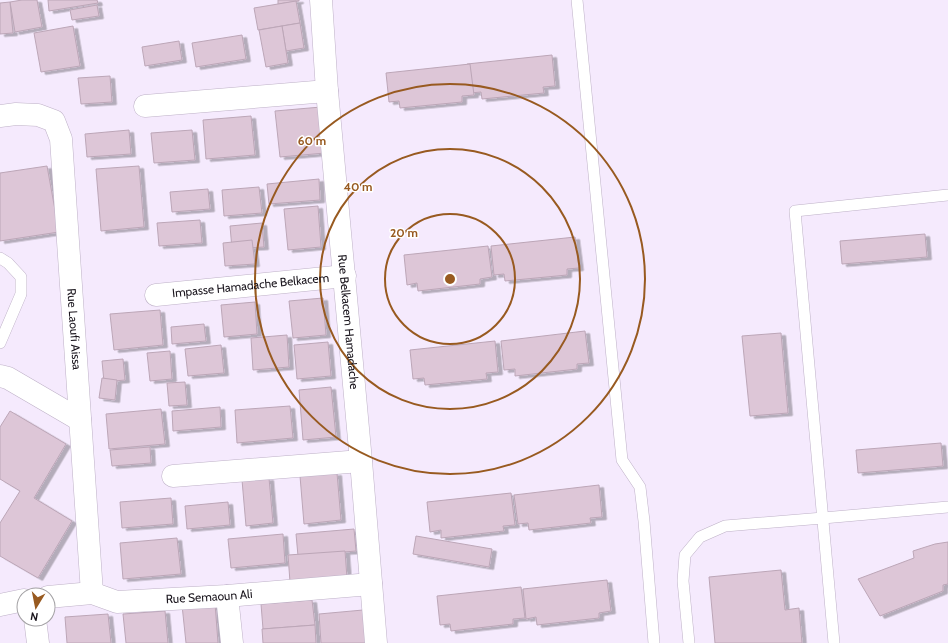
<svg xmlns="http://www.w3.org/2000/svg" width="948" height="643" font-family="Cabin,sans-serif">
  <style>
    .building { fill: #ddc6d7; stroke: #bca6b7; filter: url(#shadow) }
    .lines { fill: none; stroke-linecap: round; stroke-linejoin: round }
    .lane-casing { stroke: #beb1c7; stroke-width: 12 }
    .street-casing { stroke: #beb1c7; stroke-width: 23 }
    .lane { stroke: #fff; stroke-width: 11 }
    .street { stroke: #fff; stroke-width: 22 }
    .ring { fill: none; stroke: #985a20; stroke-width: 2 }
    .labels { text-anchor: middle; stroke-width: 3; stroke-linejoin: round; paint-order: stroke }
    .street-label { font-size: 12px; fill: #19141c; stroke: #fff }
    .centre { fill: #985a20; stroke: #fff; stroke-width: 2 }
    .ring-label { font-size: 12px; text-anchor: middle; font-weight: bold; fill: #985a20; stroke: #fff; stroke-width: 3; stroke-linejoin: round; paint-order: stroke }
  </style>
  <defs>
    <filter id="shadow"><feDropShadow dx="4.5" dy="2.5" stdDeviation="0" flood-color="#0004"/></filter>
  </defs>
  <rect width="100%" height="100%" fill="#f5eafd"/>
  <g class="building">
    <polygon points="22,0 37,0 42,27 15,32 10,2"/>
    <polygon points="48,0 97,0 98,3 49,11"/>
    <polygon points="278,0 299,0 299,1 278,4"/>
    <polygon points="296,1 300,23 258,30 254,8"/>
    <polygon points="10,2 13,33 0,34 0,3"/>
    <polygon points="97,5 99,16 72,20 70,10"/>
    <polygon points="300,23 304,48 286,51 282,26"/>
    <polygon points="73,26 80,66 41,72 34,33"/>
    <polygon points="282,26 288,63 266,67 259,30"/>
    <polygon points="242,35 246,59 196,67 192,43"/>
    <polygon points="179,41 182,60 145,66 142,47"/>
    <polygon points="552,55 555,86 543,87 544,93 482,99 481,92 470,93 467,64"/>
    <polygon points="470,64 474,95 462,96 462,102 400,108 399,101 389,102 386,73"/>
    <polygon points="110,76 112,102 81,104 78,78"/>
    <polygon points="321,107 325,153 280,157 275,111"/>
    <polygon points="251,116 255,155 206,159 203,120"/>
    <polygon points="129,130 131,154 87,157 85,134"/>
    <polygon points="192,130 195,160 154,163 151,133"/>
    <polygon points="47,166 59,232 0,241 0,173"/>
    <polygon points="139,166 144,227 101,231 96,169"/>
    <polygon points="319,179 320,200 269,204 267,184"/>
    <polygon points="259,187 262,213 224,216 222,190"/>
    <polygon points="208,189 210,209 172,212 170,192"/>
    <polygon points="318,206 321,247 288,250 284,209"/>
    <polygon points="200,220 202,243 159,246 157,223"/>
    <polygon points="262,223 264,247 232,249 230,226"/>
    <polygon points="925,234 927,257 842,264 840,241"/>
    <polygon points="575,237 579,268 567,269 567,275 505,281 504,274 494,275 491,246"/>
    <polygon points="252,240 255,264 225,266 223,243"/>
    <polygon points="488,246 492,277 480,279 480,284 418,291 417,283 407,285 404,255"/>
    <polygon points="323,298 326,335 293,338 289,301"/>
    <polygon points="255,302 257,334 224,337 221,305"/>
    <polygon points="160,310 163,345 114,350 110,314"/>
    <polygon points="204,324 206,341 172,344 171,327"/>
    <polygon points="585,331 589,363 577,364 577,369 515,376 515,369 504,370 501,341"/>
    <polygon points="781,333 788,413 750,416 742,336"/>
    <polygon points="287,335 289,367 253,370 251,338"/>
    <polygon points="495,341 498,372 486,373 487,379 425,385 424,378 413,379 410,350"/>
    <polygon points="328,342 331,376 297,379 294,345"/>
    <polygon points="221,345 224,373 188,376 185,349"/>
    <polygon points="170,351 172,379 150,381 147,353"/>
    <polygon points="123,359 125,380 104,382 102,361"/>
    <polygon points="102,378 117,380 115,400 99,398"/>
    <polygon points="185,382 187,405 169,406 167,383"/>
    <polygon points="331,387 336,437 303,440 299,390"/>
    <polygon points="290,406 293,438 237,443 235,410"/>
    <polygon points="220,407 221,427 173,431 172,411"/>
    <polygon points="161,409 165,444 109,449 106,414"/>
    <polygon points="10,411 66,444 34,498 72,521 38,578 0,556 0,523 20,491 0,479 0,427"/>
    <polygon points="941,443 943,466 858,473 856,450"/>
    <polygon points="150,447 151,463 112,466 110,450"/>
    <polygon points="337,473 341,520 304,524 300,476"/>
    <polygon points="269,478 273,523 246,526 242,480"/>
    <polygon points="599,485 602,517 590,518 591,523 529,530 528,523 518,524 514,495"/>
    <polygon points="511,493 515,525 503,526 504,531 441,538 441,530 430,532 427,502"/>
    <polygon points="171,498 173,524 122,528 120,502"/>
    <polygon points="228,502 230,525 187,529 185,506"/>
    <polygon points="354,529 356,551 298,556 296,534"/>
    <polygon points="283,534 285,563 231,568 228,539"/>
    <polygon points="416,536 492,549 489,567 413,554"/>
    <polygon points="177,538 181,574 123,579 120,543"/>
    <polygon points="948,542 948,584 943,585 943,591 880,616 858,579 914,558 913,551 935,544"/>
    <polygon points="345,551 347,578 290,582 288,555"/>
    <polygon points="781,570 785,610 799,608 802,643 715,643 709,577"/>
    <polygon points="607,580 611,611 599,613 599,618 537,625 536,617 526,619 523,589"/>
    <polygon points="521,587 525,618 513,619 513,624 451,631 450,624 440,625 437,596"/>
    <polygon points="312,600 315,625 263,629 261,604"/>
    <polygon points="215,603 218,643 186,643 182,605"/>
    <polygon points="363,610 366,643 321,643 319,614"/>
    <polygon points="165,611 168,643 126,643 123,614"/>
    <polygon points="108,614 111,643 67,643 65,617"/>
    <polygon points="315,625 316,643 263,643 262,629"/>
  </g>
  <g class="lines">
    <g class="lane-casing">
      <g id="lane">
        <polyline points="577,0 622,460 640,487 644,521 654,643"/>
        <polyline points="0,258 8,263 21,277 21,294 0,343"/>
        <polyline points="689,643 683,581 685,555 700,537 725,526 823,518 948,507"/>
        <polyline points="834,643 795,211 948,195"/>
      </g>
    </g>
    <g class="street-casing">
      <g id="street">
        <path id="s1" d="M321 0 327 91 361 461 376 643"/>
        <polyline points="145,106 327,91"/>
        <path id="s2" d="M0 116 16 114 38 115 54 121 61 139 92 593"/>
        <path id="s3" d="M156 295 345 276"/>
        <polyline points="0,376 8,378 80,420"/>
        <polyline points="173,476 361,461"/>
        <polyline points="227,596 232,643"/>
        <path id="s4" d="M48 597 92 593 117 602 227 596 371 584"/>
        <polyline points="0,605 24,600"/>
        <polyline points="35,619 38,643"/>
      </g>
    </g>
    <use href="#lane" class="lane"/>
    <use href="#street" class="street"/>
  </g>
  <g class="ring">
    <circle cx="450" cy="279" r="65"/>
    <circle cx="450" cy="279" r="130"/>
    <circle cx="450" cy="279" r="195"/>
  </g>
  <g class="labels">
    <g class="street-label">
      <text dy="4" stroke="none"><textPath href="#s3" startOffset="95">Impasse Hamadache Belkacem</textPath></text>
      <text dy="4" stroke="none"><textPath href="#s1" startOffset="323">Rue Belkacem Hamadache</textPath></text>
      <text dy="4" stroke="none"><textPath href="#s2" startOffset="265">Rue Laoufi Aissa</textPath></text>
      <text dy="4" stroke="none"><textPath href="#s4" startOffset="163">Rue Semaoun Ali</textPath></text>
    </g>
  </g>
  <circle cx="450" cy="279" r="6" class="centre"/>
  <g class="ring-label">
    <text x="312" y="145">60 m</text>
    <text x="358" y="191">40 m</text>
    <text x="404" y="237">20 m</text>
  </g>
  <g transform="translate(36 607) rotate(190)"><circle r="19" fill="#ffffff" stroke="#a3a1a4"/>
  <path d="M0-3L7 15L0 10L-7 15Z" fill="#985a20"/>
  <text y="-6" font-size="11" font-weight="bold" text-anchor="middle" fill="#19141c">N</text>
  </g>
</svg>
